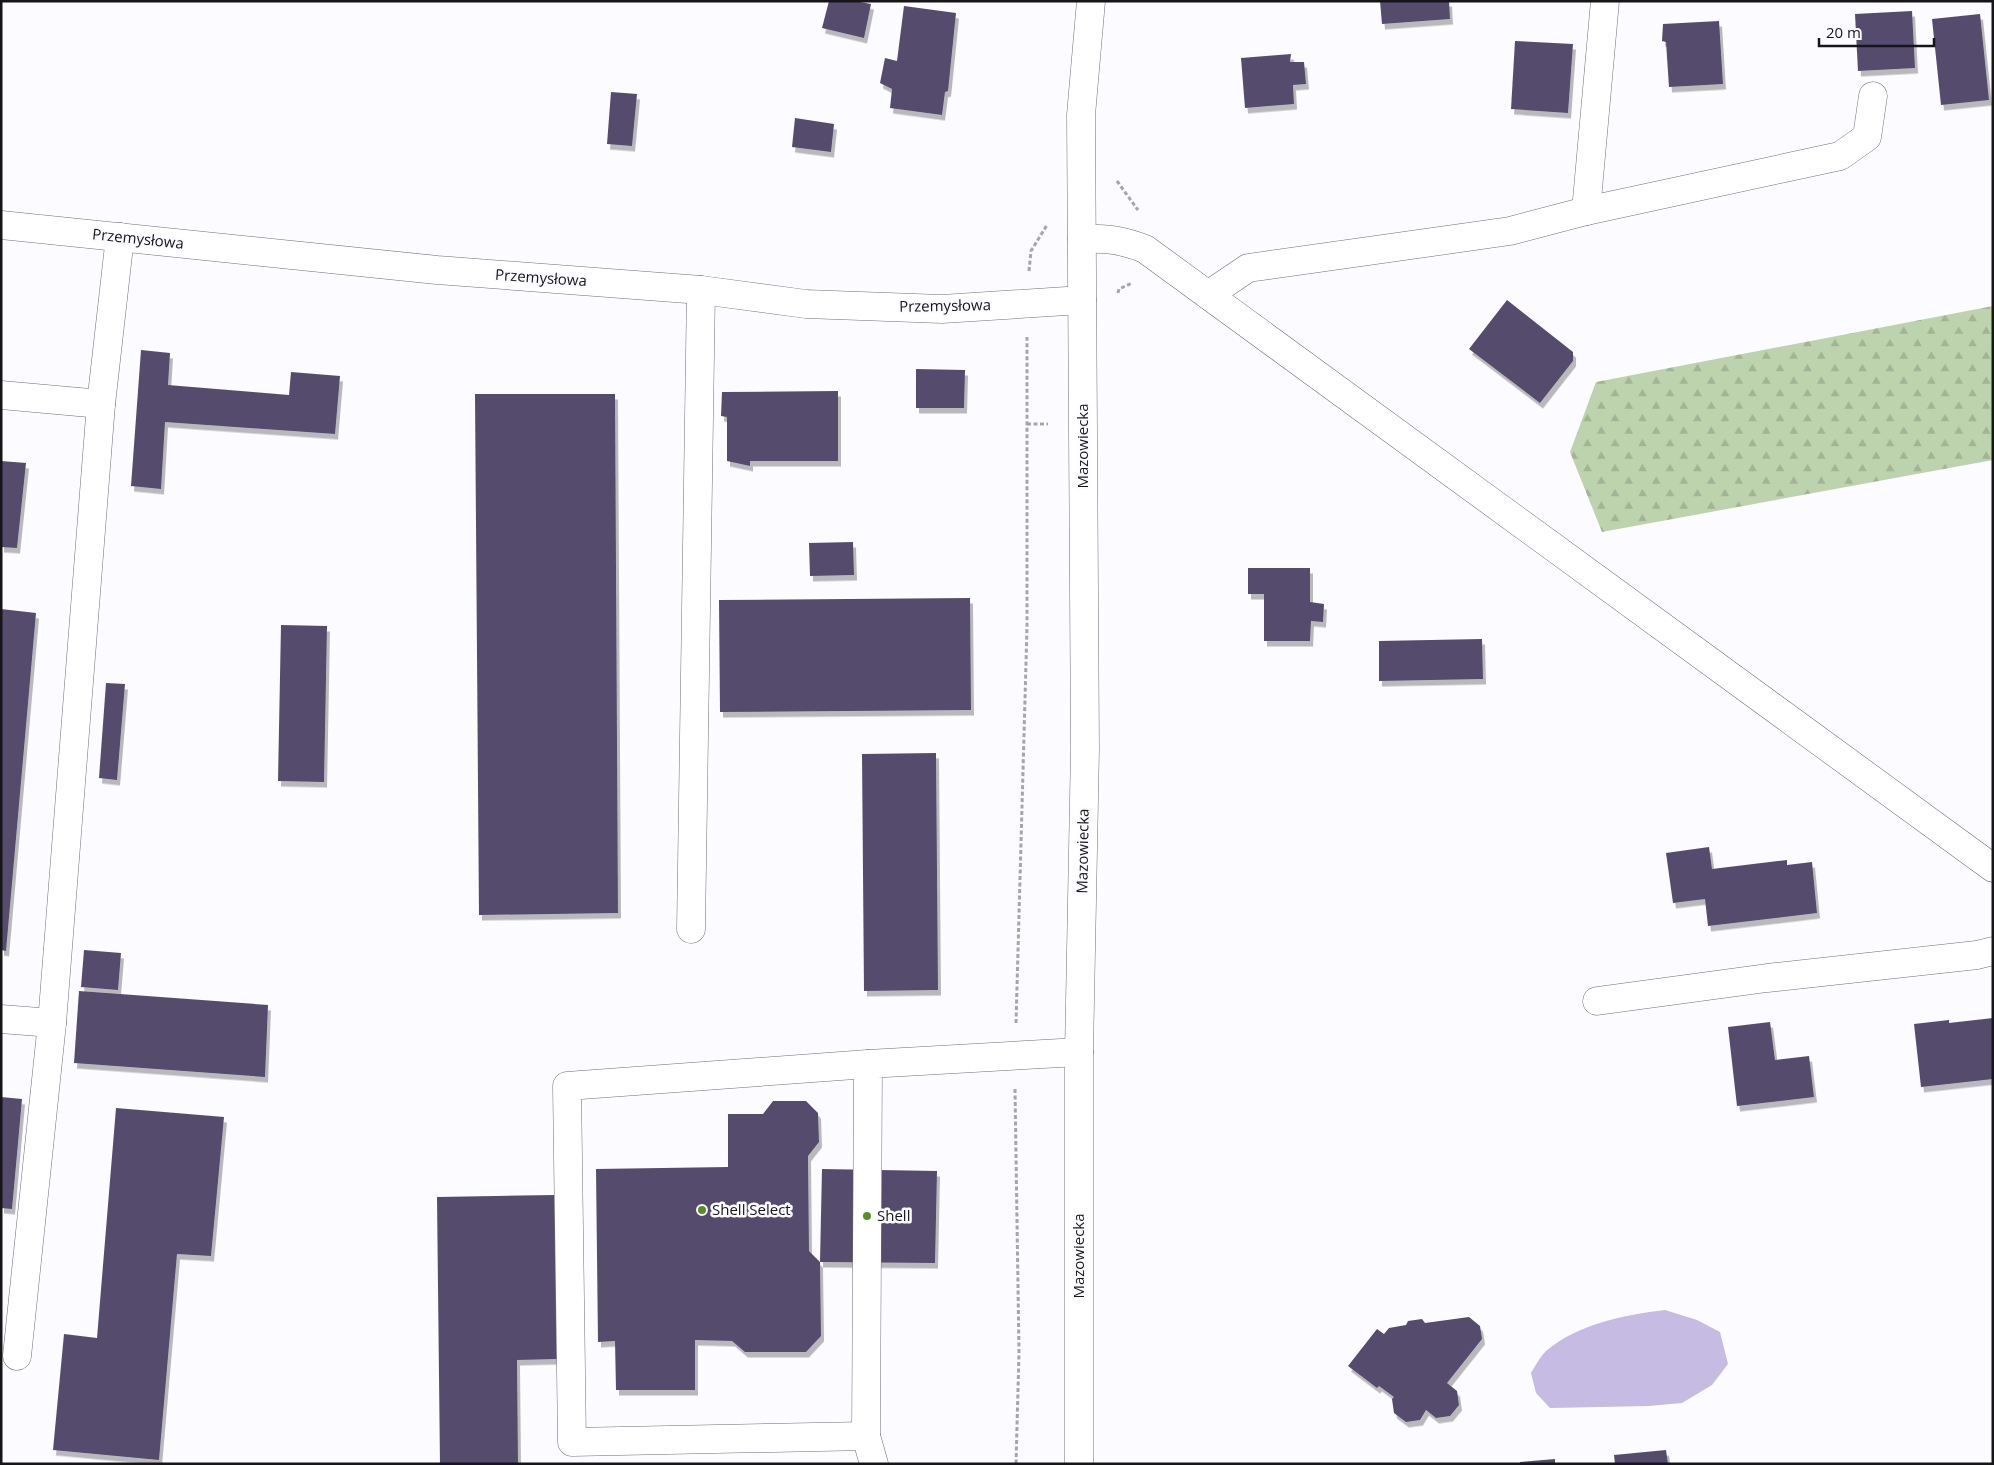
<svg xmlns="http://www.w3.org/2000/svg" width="1994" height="1465" font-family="'Open Sans',sans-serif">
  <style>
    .forest { fill: url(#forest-firs) }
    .water { fill: #c6bbe2 }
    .building { fill: #554c6d; filter: url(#shadow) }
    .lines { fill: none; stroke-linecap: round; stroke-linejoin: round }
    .minor-casing { stroke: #706f75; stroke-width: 29 }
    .major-casing { stroke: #706f75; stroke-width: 29 }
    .path { stroke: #a6a5a8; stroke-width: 3; stroke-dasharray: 4 2.5; stroke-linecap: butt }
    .minor { stroke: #fff; stroke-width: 28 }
    .major { stroke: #fff; stroke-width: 28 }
    .poi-dot { fill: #598d26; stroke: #fcfbff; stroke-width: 2 }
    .labels { text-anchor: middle; stroke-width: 5; stroke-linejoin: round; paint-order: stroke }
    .street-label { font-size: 15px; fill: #161518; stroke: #fcfbff }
    .poi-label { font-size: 15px; fill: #161518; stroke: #fcfbff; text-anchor: start }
  </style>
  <defs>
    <pattern id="forest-firs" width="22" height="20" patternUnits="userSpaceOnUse" patternTransform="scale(1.25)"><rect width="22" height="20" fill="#bdd3ae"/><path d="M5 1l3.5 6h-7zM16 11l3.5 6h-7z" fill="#a2b495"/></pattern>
    <filter id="shadow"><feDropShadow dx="3" dy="5.5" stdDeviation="0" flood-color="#0004"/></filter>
  </defs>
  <rect width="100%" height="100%" fill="#fcfbff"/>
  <polygon class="forest" points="1993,306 1993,460 1602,532 1570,452 1596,382"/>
  <path class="water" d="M1665 1310 1697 1320 1720 1332 1728 1364 1712 1385 1682 1403 1649 1406 1550 1408 1536 1393 1531 1373C1535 1366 1540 1357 1546 1351 1578 1324 1624 1315 1665 1310Z"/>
  <g class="building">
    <polygon points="829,1 855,1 871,4 864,38 822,28"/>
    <polygon points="1380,1 1449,1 1450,19 1382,24"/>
    <polygon points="904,6 956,13 948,91 945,92 942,115 890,108 892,89 880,83 885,58 897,61"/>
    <polygon points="1912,11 1915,68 1858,71 1855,14"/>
    <polygon points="1980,14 1989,100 1941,105 1932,19"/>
    <polygon points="1719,21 1723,84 1669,87 1666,42 1662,41 1663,24"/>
    <polygon points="1515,41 1573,44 1568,113 1511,109"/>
    <polygon points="1291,54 1290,62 1304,62 1306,84 1293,85 1294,104 1245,108 1241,58"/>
    <polygon points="611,92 637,94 632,146 607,144"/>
    <polygon points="795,118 834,124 831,152 792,147"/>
    <polygon points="1507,300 1573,352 1573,361 1540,403 1469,349"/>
    <polygon points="141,350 170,353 168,385 289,395 291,372 340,376 335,434 165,422 161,489 131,486"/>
    <polygon points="916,369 965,370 964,408 916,408"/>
    <polygon points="838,391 838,461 750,461 750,466 727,461 727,417 721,416 722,392"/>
    <polygon points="475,394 615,394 618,913 479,915"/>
    <polygon points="1,461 26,463 17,548 1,547"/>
    <polygon points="853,542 854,575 810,576 809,543"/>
    <polygon points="1248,568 1310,568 1310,602 1324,604 1323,622 1311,621 1310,641 1264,641 1264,594 1248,594"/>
    <polygon points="970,598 971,710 720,712 719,600"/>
    <polygon points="1,609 36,613 6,951 1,950"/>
    <polygon points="281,625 327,626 324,782 278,781"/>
    <polygon points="1482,639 1483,679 1379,681 1379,641"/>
    <polygon points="106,683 125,684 117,780 99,778"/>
    <polygon points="936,753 938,990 864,991 862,754"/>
    <polygon points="1709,847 1712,869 1787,860 1787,865 1812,862 1817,913 1708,926 1705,899 1673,903 1666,853"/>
    <polygon points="84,950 121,953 118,990 81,987"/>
    <polygon points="79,991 268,1005 265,1077 74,1063"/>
    <polygon points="1993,1018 1993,1079 1921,1087 1914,1024 1949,1020 1949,1023"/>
    <polygon points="1770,1022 1775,1060 1809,1056 1814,1097 1737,1106 1728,1027"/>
    <polygon points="1,1097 22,1099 12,1209 1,1208"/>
    <polygon points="773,1101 806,1101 818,1113 819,1142 808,1156 809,1251 820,1262 821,1336 806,1352 745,1352 732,1341 695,1340 695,1390 616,1390 615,1341 598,1342 596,1169 728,1167 728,1114 763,1114"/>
    <polygon points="116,1108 224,1117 211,1256 177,1254 159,1460 53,1450 64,1334 97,1338"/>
    <polygon points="822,1169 937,1171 935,1263 820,1262"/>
    <polygon points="555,1195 557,1359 517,1360 518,1464 440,1464 437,1197"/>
    <polygon points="1469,1317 1480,1326 1482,1339 1447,1383 1457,1391 1459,1405 1450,1416 1436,1418 1426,1410 1420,1420 1406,1422 1394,1413 1392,1399 1394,1397 1379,1386 1377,1388 1348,1366 1377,1329 1384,1334 1389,1328 1406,1325 1408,1321 1422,1319 1425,1323"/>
    <polygon points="1666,1450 1668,1464 1615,1464 1614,1455"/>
    <polygon points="1555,1459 1555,1464 1520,1464 1520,1462"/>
  </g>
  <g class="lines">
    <g class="minor-casing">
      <g id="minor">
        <polyline points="1586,211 1605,1"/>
        <polyline points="1,225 437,270 701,290 806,304 942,309 1082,300"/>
        <path d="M1082 239C1107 238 1122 240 1145 249L1993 868"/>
        <polyline points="1208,295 1248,268 1510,231 1586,211 1840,156 1867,137 1873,96"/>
        <polyline points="1,395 101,404"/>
        <polyline points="691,929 701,290"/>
        <polyline points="1597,1001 1767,978 1977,955 1993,951"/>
        <polyline points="1,1019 52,1023"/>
        <polyline points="17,1356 52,1023 101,404 120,237"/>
        <polyline points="866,1436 572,1442 567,1086 868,1064"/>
        <polyline points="874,1464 866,1436 868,1064 1079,1052"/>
      </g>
    </g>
    <g class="major-casing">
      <polyline id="major" points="1079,1464 1079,1052 1085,749 1081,115 1091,1"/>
    </g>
    <g class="path">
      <polyline points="1117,181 1138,210"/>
      <polyline points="1029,271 1031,251 1047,225"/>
      <polyline points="1118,293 1119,289 1132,283"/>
      <polyline points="1027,424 1048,424"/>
      <polyline points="1016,1023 1027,627 1027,337"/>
      <polyline points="1015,1089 1019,1352 1016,1464"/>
    </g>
    <use href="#minor" class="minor"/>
    <use href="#major" class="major"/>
  </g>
  <g class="poi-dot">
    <circle cx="702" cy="1210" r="5"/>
    <circle cx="867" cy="1216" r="5"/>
  </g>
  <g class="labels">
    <g class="street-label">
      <text transform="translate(138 239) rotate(6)" y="5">Przemysłowa</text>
      <text transform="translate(541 278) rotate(4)" y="5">Przemysłowa</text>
      <text transform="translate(945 306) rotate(-1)" y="5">Przemysłowa</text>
      <text transform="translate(1083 446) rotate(-90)" y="5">Mazowiecka</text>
      <text transform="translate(1083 851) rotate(-89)" y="5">Mazowiecka</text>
      <text transform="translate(1079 1256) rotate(-90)" y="5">Mazowiecka</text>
    </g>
    <g class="poi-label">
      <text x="712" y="1215">Shell Select</text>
      <text x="877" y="1221">Shell</text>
    </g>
  </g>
  <rect width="1994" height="1465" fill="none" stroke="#161518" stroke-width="5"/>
  <path d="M1819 38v8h115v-8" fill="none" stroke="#161518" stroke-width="2.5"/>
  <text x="1826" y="38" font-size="15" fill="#161518" stroke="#fcfbff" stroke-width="4" paint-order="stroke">20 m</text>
</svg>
